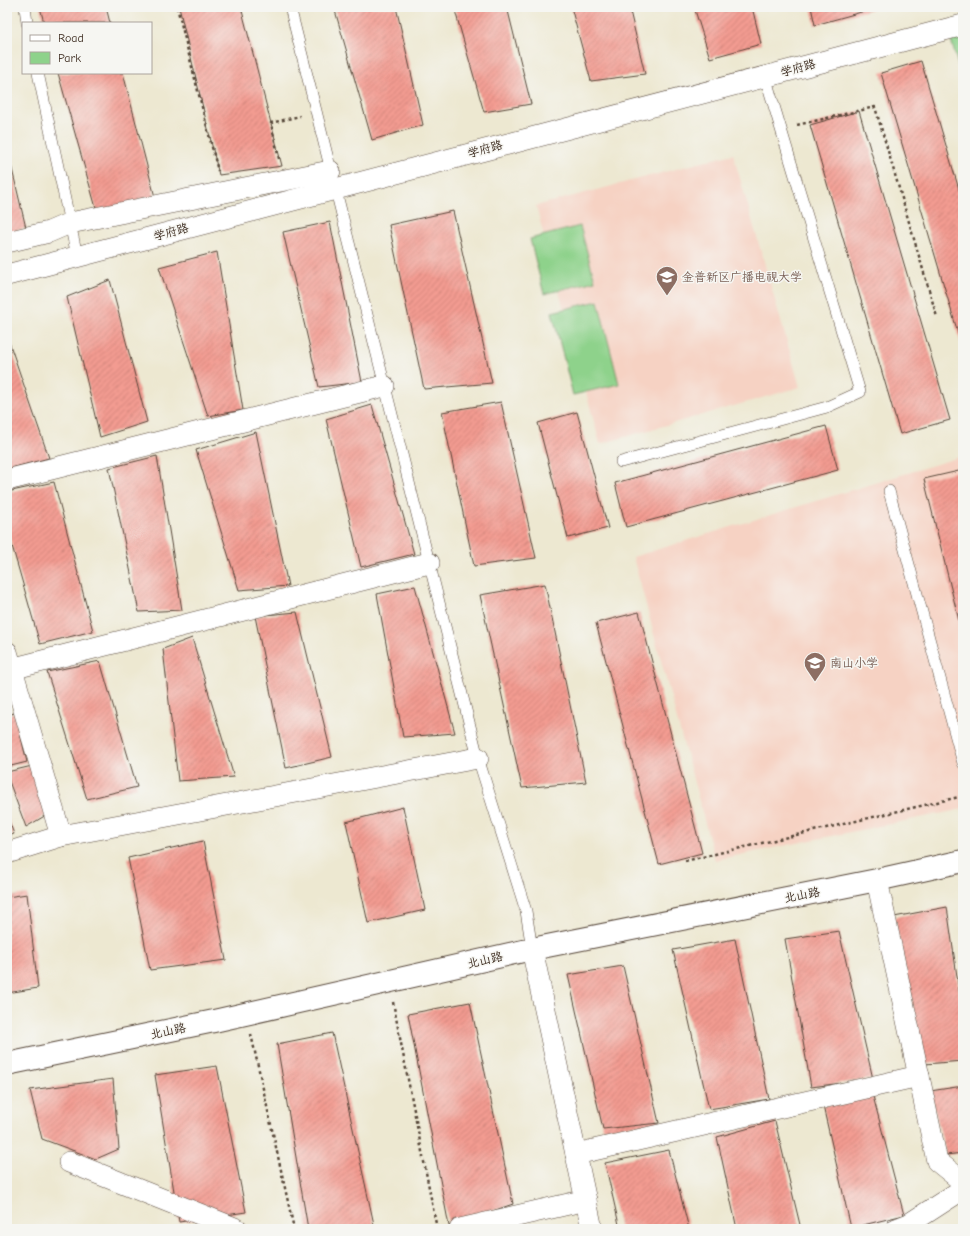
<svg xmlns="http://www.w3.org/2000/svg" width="970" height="1236" font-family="'Comic Neue','LXGW WenKai TC',sans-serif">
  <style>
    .built { fill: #f6d2c3 }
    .green { fill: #8ed28b; stroke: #647e54 }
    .building { fill: url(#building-hatch) }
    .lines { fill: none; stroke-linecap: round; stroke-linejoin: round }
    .lane-casing { stroke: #564639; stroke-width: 12 }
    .street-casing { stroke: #564639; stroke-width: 22 }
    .secondary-casing { stroke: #564639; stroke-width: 24 }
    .path { stroke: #564639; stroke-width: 2.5; stroke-dasharray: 3 3; stroke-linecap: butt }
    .lane { stroke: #fff; stroke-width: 11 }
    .street { stroke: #fff; stroke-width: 21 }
    .secondary { stroke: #fff; stroke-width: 22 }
    .labels { text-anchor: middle; stroke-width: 3; stroke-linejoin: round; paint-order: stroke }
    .street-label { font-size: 12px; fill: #3b2a1e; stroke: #f6f6f2 }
    .education-label { font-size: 12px; fill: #785e54; stroke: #f6f6f2; text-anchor: start }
  </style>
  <defs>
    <pattern id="building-hatch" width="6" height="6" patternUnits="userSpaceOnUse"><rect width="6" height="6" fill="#f39b91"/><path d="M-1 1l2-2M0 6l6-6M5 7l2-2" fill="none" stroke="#c67f76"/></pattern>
  </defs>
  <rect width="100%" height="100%" fill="#f6f6f2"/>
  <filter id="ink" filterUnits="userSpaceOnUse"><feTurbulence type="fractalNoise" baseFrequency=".025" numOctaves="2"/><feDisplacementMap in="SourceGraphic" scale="8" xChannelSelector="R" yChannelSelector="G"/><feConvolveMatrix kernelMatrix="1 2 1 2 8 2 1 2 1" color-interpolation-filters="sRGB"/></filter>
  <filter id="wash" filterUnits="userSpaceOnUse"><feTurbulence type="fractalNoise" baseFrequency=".012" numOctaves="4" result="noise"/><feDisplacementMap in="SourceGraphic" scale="16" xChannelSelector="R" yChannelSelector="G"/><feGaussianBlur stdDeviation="0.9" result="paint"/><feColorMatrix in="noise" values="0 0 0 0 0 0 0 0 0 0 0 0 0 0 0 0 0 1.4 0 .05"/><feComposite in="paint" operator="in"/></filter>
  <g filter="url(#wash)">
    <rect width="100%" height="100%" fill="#ede8d1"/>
    <g class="built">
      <polygon points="733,154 800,387 600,444 536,206"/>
      <polygon points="963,456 963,809 715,860 633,557"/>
    </g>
    <g class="green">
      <polygon points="963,37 963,83 951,40"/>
      <polygon points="580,226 595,281 544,294 530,239"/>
      <polygon points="598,301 619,384 573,395 552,312"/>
    </g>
    <g id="blocks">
      <g class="building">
        <polygon points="40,7 106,7 110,23 44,23"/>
        <polygon points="179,7 241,7 282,166 219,175"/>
        <polygon points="334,7 396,7 423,125 372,140"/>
        <polygon points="454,7 507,7 531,104 484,112"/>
        <polygon points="571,7 629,7 645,74 591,81"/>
        <polygon points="694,7 752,7 761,44 710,58"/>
        <polygon points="811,7 872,7 872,9 815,25"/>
        <polygon points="921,61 963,203 963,350 881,73"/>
        <polygon points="58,73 123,73 156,201 98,215"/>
        <polygon points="859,111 950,420 900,434 810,125"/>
        <polygon points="7,148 26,228 7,233"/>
        <polygon points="453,211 492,383 424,389 389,225"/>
        <polygon points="330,222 362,382 319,387 283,232"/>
        <polygon points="217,252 243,410 208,416 159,267"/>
        <polygon points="110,280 147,422 100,437 67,297"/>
        <polygon points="7,336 49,458 7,469"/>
        <polygon points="501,402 536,558 474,566 442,412"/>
        <polygon points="372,405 414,554 361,567 326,419"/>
        <polygon points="577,412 608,528 568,538 538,423"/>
        <polygon points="826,426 838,470 626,527 615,483"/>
        <polygon points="256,432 288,586 239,590 196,450"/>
        <polygon points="157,456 182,610 139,612 109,468"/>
        <polygon points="963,470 963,633 962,633 924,479"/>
        <polygon points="54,482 93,631 40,644 7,528 7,492"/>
        <polygon points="545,584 586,782 522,788 480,595"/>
        <polygon points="415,586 455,733 403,737 377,594"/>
        <polygon points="297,612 332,757 286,768 255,616"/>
        <polygon points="639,612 702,853 659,864 596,623"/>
        <polygon points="192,638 234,777 178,781 163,649"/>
        <polygon points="100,661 137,787 87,799 47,672"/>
        <polygon points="15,713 27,762 7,767 7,715"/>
        <polygon points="32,766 48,814 26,827 7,776 7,772"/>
        <polygon points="403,807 425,910 368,923 346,822"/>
        <polygon points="7,816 14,834 7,836"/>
        <polygon points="203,841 226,960 150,970 128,858"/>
        <polygon points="27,894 38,988 7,993 7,897"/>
        <polygon points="947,907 963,1018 963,1061 925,1064 894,917"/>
        <polygon points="839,931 873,1079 811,1087 785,939"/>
        <polygon points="735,939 769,1099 709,1109 673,950"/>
        <polygon points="623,966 659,1123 603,1129 568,975"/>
        <polygon points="470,1002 513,1204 449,1226 408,1014"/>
        <polygon points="332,1033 375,1229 308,1229 277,1044"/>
        <polygon points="217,1066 246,1212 179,1222 155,1075"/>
        <polygon points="113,1079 119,1149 96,1159 42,1139 30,1090"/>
        <polygon points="963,1086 963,1153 946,1155 930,1091"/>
        <polygon points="873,1096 904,1215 851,1228 823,1106"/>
        <polygon points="775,1121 801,1229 737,1229 717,1137"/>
        <polygon points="669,1150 689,1229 620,1229 605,1163"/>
      </g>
    </g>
  </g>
  <g filter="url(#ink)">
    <use href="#blocks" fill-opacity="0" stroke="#564639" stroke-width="1"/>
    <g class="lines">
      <g class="lane-casing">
        <g id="lane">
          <polyline points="25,7 27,23"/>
          <polyline points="290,7 478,758 526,911 532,949"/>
          <polyline points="38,73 77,256"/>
          <polyline points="621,462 827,407 860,392 765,76"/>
          <polyline points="889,491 963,763"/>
        </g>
      </g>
      <g class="street-casing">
        <g id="street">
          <polyline points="7,242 49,232 70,223 330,171"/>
          <polyline points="7,275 963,25"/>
          <polyline points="7,480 384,386"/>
          <polyline points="7,652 61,836"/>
          <polyline points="11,669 429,563"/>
          <polyline points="7,853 61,836 478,758"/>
          <polyline points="877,880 937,1161 963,1182"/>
          <polyline points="532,949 592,1229"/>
          <polyline points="576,1154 919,1076"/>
          <polyline points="69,1162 237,1229"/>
          <polyline points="460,1229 586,1200"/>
          <polyline points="896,1229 909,1224 963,1189"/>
        </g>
      </g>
      <g class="secondary-casing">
        <polyline id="secondary" points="7,1064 214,1021 532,949 877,880 963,861"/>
      </g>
      <g class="path">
        <polyline points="177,7 218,171"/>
        <polyline points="797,125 875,107 937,317"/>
        <polyline points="279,159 271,123 300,116"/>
        <polyline points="685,861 963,796"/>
        <polyline points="393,1002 437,1229"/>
        <polyline points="251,1034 294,1229"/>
      </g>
      <use href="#lane" class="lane"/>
      <use href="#street" class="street"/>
      <use href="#secondary" class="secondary"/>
    </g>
  </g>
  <defs>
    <g id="school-pin" transform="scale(1.15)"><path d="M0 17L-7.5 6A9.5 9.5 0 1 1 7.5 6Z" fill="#8d6e63" stroke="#f6f6f2"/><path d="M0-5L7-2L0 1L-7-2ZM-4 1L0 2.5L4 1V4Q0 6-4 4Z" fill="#fff"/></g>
  </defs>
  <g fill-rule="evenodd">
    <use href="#school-pin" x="667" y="277"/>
    <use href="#school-pin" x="815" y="663"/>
  </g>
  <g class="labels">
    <g class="street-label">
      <text transform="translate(798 68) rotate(-15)" y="4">学府路</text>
      <text transform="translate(485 149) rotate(-15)" y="4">学府路</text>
      <text transform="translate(171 232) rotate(-15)" y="4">学府路</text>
      <text transform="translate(802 895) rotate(-11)" y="4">北山路</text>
      <text transform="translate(485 960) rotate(-13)" y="4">北山路</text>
      <text transform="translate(168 1031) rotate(-12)" y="4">北山路</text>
    </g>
    <g class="education-label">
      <text x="682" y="281">金普新区广播电视大学</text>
      <text x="830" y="667">南山小学</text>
    </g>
  </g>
  <rect width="970" height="1236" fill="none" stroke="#f6f6f2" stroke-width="24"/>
  <rect x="22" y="22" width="130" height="52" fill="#f6f6f2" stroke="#aba49d"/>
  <rect x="30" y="35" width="20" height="6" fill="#ffffff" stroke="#aba49d"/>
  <text x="58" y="42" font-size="12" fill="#3b2a1e">Road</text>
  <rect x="30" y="52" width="20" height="12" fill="#8ed28b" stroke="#aba49d"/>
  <text x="58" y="62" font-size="12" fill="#3b2a1e">Park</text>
</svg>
